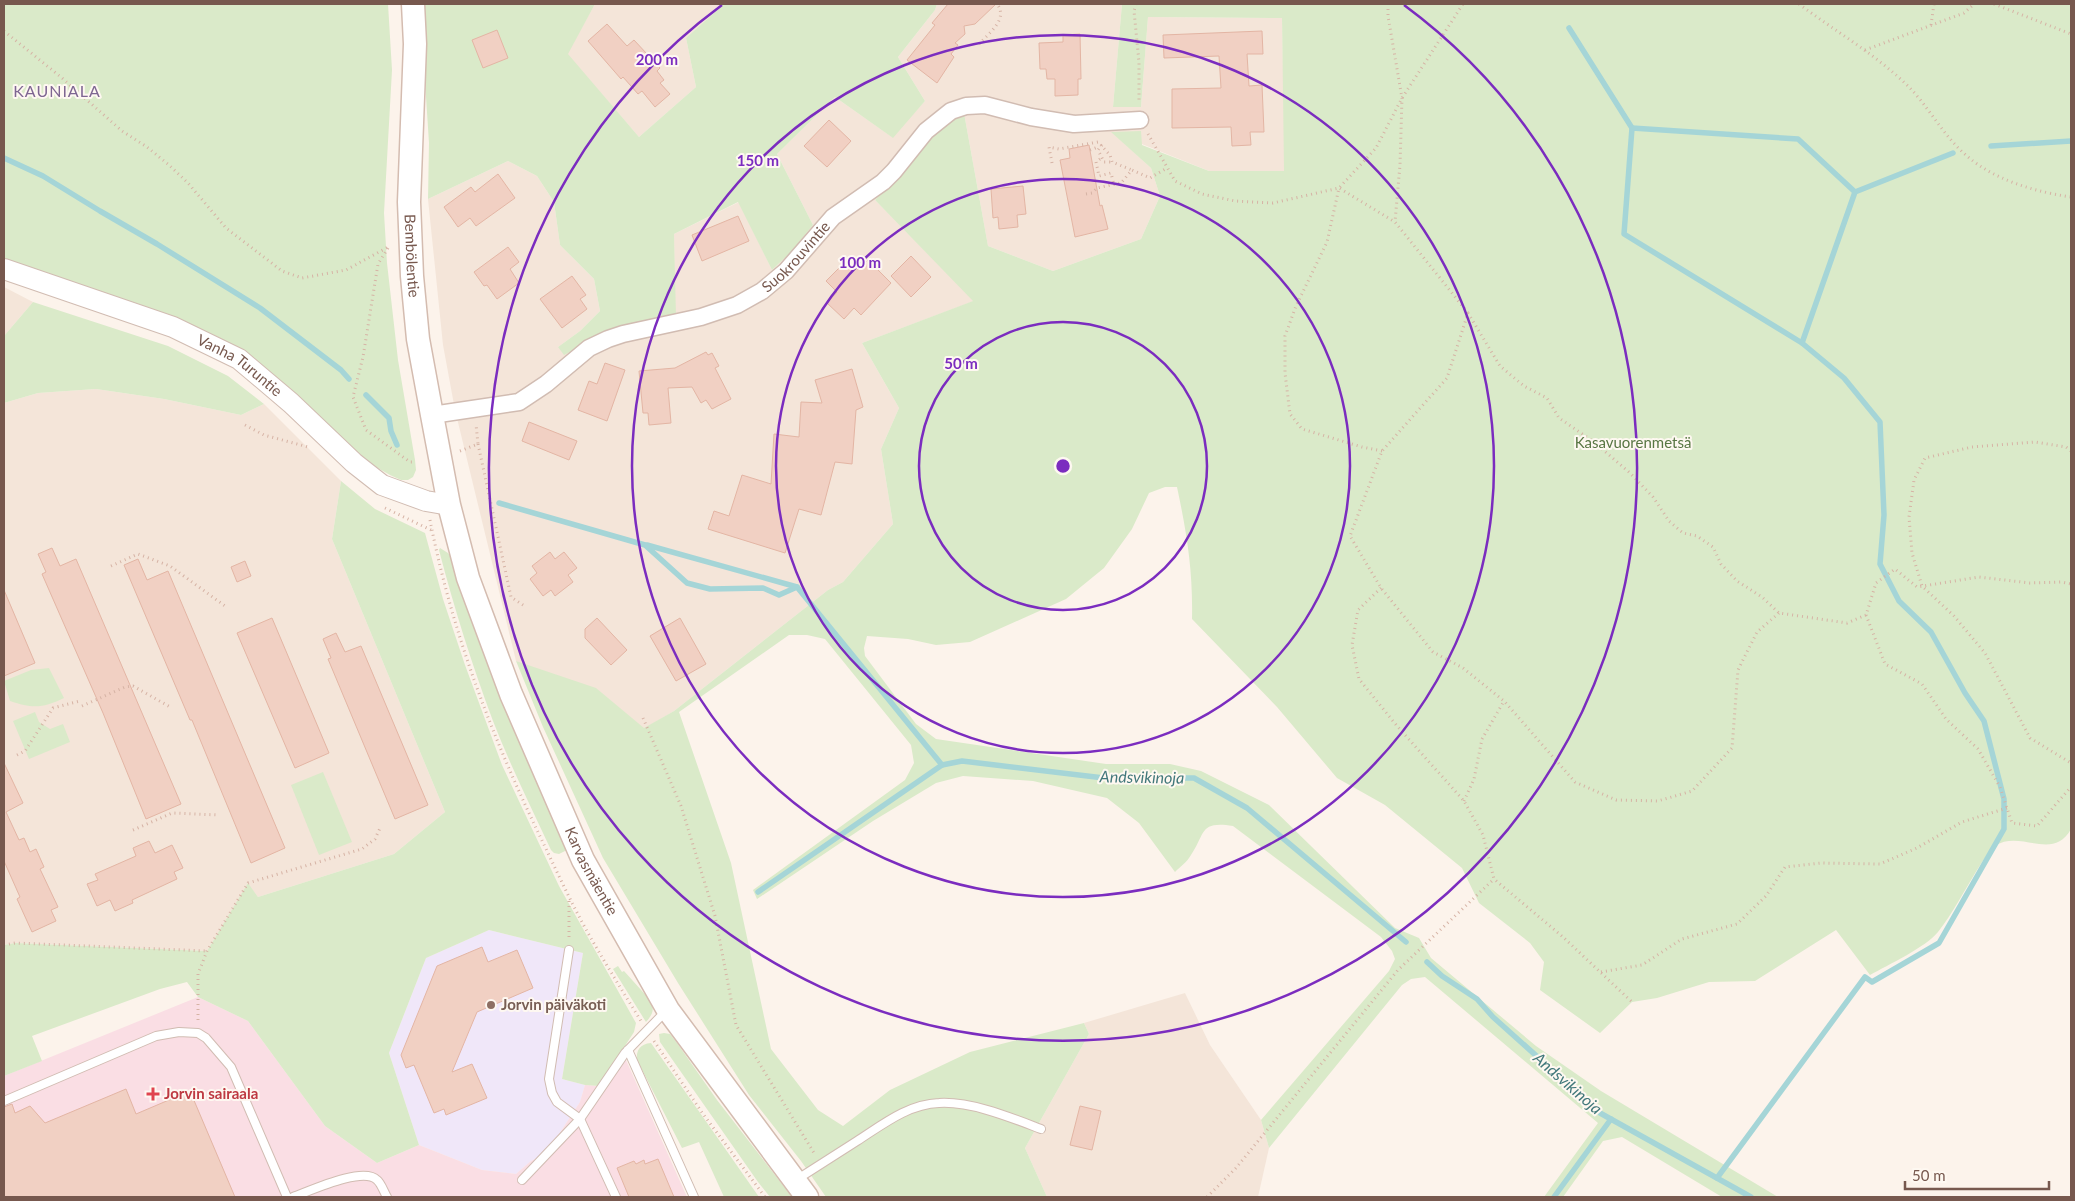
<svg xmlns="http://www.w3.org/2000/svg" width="2075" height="1201" font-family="Lato,sans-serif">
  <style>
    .residential { fill: #f4e5d9 }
    .education { fill: #f0e7f9 }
    .medical { fill: #fadee4 }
    .green { fill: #daeac9 }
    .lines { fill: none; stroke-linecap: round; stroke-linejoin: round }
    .stream { stroke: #a5d5d7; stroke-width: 5.5 }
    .building { fill: #f1d0c3; stroke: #e3b5a4 }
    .service-casing { stroke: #d1bcb2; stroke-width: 10 }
    .minor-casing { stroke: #d1bcb2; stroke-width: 19 }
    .tertiary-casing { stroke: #d1bcb2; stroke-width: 22 }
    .secondary-casing { stroke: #d4bcb0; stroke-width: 25 }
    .path { stroke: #d6b3a5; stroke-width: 3; stroke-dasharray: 1 4; stroke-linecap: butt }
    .service { stroke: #fff; stroke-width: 8 }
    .minor { stroke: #fff; stroke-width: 16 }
    .tertiary { stroke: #fff; stroke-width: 20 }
    .secondary { stroke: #fff; stroke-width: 22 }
    .ring { fill: none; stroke: #7b2cbf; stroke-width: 2.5 }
    .education-dot { fill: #8d6e63; stroke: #fef8f1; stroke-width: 2 }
    .health-dot { fill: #e0444e; stroke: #fef8f1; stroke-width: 2 }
    .labels { text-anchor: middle; stroke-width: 4; stroke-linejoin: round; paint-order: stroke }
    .street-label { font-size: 15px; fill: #77584e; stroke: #fef8f1 }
    .park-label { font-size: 15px; fill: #587643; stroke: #fef8f1 }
    .education-label { font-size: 15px; font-weight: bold; fill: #785e54; stroke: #fef8f1; text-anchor: start }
    .health-label { font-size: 15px; font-weight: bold; fill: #be3a42; stroke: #fef8f1; text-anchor: start }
    .neighbourhood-label { font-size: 16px; letter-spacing: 1px; fill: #7e6692; stroke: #fef8f1 }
    .water-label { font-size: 16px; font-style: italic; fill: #42787b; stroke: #fef8f1 }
    .centre { fill: #7b2cbf; stroke: #fef8f1; stroke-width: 2.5 }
    .ring-label { font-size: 15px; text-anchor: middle; font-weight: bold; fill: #7b2cbf; stroke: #fef8f1; stroke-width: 4; stroke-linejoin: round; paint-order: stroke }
  </style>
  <rect width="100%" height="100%" fill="#fcf3eb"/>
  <g class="residential">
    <polygon points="595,4 724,4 686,38 696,87 639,137 567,54"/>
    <polygon points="937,4 1122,4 1113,107 1141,107 1148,17 1282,18 1285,171 1209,171 1112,132 1151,168 1160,196 1141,239 1053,271 988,246 964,113 900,173 875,200 974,301 862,343 899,408 881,449 893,524 843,582 828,590 674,711 644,729 516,661 455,410 443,345 428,199 508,161 537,176 554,202 560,245 594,279 600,311 580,331 558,347 589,341 620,326 675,316 674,234 739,202 772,270 791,252 813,225 777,154 835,97 892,137 925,101 898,57 935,10"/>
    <polygon points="4,287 33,302 4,336"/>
    <polygon points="96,389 164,399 241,415 264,404 341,481 332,539 445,812 394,854 258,897 248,884 207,951 15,943 4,945 4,403 38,393"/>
    <polygon points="1185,993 1210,1045 1261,1120 1269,1148 1258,1197 1047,1197 1025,1148 1089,1034 1084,1023"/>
  </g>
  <polygon class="education" points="489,930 583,953 562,1079 585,1085 580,1102 546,1154 531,1161 516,1174 482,1170 419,1145 389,1053 426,958"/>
  <polygon class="medical" points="198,997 248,1021 325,1126 377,1163 419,1145 482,1170 516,1174 531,1161 546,1154 580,1102 585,1085 599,1086 622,1051 687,1197 4,1197 4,1076"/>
  <g class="green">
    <polygon points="4,4 388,4 392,70 384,213 387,263 398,360 415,460 416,470 413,477 408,480 401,480 390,475 376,467 346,443 285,385 4,262"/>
    <polygon points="420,4 595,4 568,54 639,137 696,87 686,38 724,4 937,4 935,10 898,57 925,101 893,138 835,97 777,154 813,225 791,252 772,270 738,202 674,234 676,316 620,326 564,355 558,347 580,331 600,311 594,279 560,245 554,202 537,176 508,161 428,199 429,143"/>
    <path d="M1122 4H2071V829C2053 862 2020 829 1995 846 1988 852 1982 862 1977 870 1964 891 1953 913 1938 932 1926 947 1888 965 1870 975L1836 930 1755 981 1709 982 1657 998 1632 1002 1600 1033 1540 990 1544 962 1530 943 1479 903 1462 868 1385 805 1337 778 1277 707 1192 619C1193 571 1187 534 1177 487H1165L1149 493 1132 529 1104 568 1066 599 970 642 936 645 908 639 867 636 864 648 865 656 916 724 936 739 1106 764H1170L1201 771 1269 805 1395 928 1419 938 1431 958 1536 1046 1601 1091 1778 1197H1722L1622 1137 1603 1141 1563 1197H1544L1598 1123 1425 977 1411 979 1402 985 1269 1148 1261 1120 1389 971 1395 959 1392 951 1381 937 1233 826C1199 821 1206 833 1191 855 1187 862 1180 867 1175 872L1139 823 1107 798 1033 781 963 776 936 783 873 821 757 899 753 890 905 780 914 763 911 745 825 639 807 635H789L679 712 731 863 771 1049 818 1110 843 1126 890 1090 970 1052 1084 1023 1089 1034 1025 1148 1047 1197H826L801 1161 749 1095 678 983 603 858 543 727 516 661 596 688 644 728 674 711 828 590 843 582 893 524 881 449 899 408 862 343 973 301 875 200 941 126 964 113 988 246 1053 271 1141 239 1160 196 1151 168 1111 132 1141 131 1142 145 1209 171H1284L1282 18 1148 17 1141 107H1113Z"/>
    <polygon points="33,302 168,346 228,376 264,404 241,415 164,399 96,389 38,393 4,403 4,336"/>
    <polygon points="341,481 375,509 425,533 443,599 465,665 502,765 559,886 636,1023 634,1032 599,1086 585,1085 562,1079 583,953 489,930 426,958 389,1053 419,1145 377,1163 325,1126 248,1021 198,997 187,982 160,989 32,1036 42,1061 4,1076 4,945 15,943 207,951 248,883 258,897 394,854 445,812 332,539"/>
    <path d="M440 548 448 553 453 560 508 716 567 850 559 854 554 853 551 850C531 807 510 765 493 721 472 665 454 608 439 550Z"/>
    <path d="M49 668 64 698C43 708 33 709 10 701L4 681 31 670Z"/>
    <polygon points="35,712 39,722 50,729 63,724 70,742 29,759 13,721"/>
    <polygon points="323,772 352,842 319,855 291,785"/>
    <path d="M618 966 622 972 624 971 651 1001C655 1010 652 1015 646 1022L613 969Z"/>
    <polygon points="664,1033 670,1034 677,1043 717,1100 792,1197 770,1197 758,1182 660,1042 659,1034"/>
    <path d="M651 1043 759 1197H724L699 1142 682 1148 637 1060C636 1050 640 1044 651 1043Z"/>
  </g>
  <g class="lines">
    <g class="stream">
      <polyline points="1569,28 1632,128"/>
      <polyline points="1991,146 2071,141"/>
      <polyline points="4,158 43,176 100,211 157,244 260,308 341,370 349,379"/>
      <polyline points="1802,343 1624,234 1632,128 1798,139 1855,192"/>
      <polyline points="366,395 389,418 391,431 397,445"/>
      <polyline points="499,503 645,545 687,583 710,589 763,588 779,595 797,587 942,765"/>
      <polyline points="647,545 797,587"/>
      <polyline points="758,892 942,765 962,761 1104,778 1194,778 1247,808 1406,942"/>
      <polyline points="1427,962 1442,976 1477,999 1493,1017 1600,1113 1751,1197"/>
      <polyline points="1717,1178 1865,977 1872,982 1939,943 2004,829 2004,799 1984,721 1965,693 1931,632 1899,601 1880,564 1884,515 1880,422 1844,378 1802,343 1855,192 1953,153"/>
      <polyline points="1554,1197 1611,1119"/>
    </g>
  </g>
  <g class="building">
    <polygon points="948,4 996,4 975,24 964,26 965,34 955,43 958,45 951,54 954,57 937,83 907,60 935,25 932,23"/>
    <polygon points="607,24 627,46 634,40 660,68 657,71 664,80 660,83 670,94 655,107 642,91 638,94 623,77 621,79 588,41"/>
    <polygon points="497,30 508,58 483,68 472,40"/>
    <polygon points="1262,31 1263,54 1247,54 1249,86 1262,85 1264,132 1250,132 1251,145 1232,146 1231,127 1172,128 1172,89 1221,88 1219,56 1164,58 1163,35"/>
    <polygon points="1080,34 1081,79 1078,79 1078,95 1055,96 1055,79 1047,79 1046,69 1040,69 1039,43 1063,42 1063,35"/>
    <polygon points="829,120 851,141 827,167 804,146"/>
    <polygon points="1089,145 1100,206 1102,205 1108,229 1075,237 1060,160 1070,158 1069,149"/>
    <polygon points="498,174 515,198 476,226 470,218 458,227 444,207 471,187 475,192"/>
    <polygon points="1023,186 1026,214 1017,215 1018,227 999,229 998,217 993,218 991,189"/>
    <polygon points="738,216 749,241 702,261 692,235"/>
    <polygon points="508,247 519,262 510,269 519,283 497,299 487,285 484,286 474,272"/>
    <polygon points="911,256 931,277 911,297 891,276"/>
    <polygon points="847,260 858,270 868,260 891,283 861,315 854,308 844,319 827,303 837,292 826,281"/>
    <polygon points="572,276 586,295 580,299 587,309 562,328 540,299"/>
    <polygon points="706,352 708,355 712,353 719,366 715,368 731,399 712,409 706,400 701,403 692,387 668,388 671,423 649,425 648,413 643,413 639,371 675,368"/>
    <polygon points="605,363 625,370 607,421 578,410 589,381 597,384"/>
    <polygon points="852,369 863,407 856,410 852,464 835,462 821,515 799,509 785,553 708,529 714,511 729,516 742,475 771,484 774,434 799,437 801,402 822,403 815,380"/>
    <polygon points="529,422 577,441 569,460 522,441"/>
    <polygon points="52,548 60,566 76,559 181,804 146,819 103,713 42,574 46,572 38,554"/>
    <polygon points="550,552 555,559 564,552 577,568 568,575 573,582 555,596 551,590 543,596 530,579 537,573 532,566"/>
    <polygon points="138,559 147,580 168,571 285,848 251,863 192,720 190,720 124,565"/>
    <polygon points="245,561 251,576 237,582 231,567"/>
    <polygon points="4,590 35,663 4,676"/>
    <polygon points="272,618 329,753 295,768 237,633"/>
    <polygon points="597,618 627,650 611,665 585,638 585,629"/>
    <polygon points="680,618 706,664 676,681 650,636"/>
    <polygon points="336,633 345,652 361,646 428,805 395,819 328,659 331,658 323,639"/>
    <polygon points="4,763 23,803 6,812 19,840 24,838 30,852 36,849 44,867 40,869 58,907 51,910 56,921 32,932 17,899 20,897 4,861"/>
    <polygon points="149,841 155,853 172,845 183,868 174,872 177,879 132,900 133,903 115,911 110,900 97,906 87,884 98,880 95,874 136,856 133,848"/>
    <polygon points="482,947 488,962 517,950 533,988 477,1012 452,1072 472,1064 487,1098 446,1115 444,1109 434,1113 414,1065 406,1068 401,1055 437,966"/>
    <polygon points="126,1089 136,1114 190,1091 235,1197 4,1197 4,1107 12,1104 15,1113 30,1106 45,1123"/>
    <polygon points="1080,1106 1101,1111 1092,1150 1070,1145"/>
    <polygon points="658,1159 674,1197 629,1197 617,1168 634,1161 636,1164 644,1160 645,1164"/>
  </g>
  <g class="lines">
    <g class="service-casing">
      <g id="service">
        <polyline points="569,950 549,1079 552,1093 557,1102 580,1119 616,1197"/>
        <polyline points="628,1050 694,1197"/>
        <polyline points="4,1101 156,1036 179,1032 198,1033 206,1038 231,1067 287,1197"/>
        <polyline points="522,1180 580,1119 625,1053 666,1011"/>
        <path d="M796 1180C816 1167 837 1154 857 1141 882 1125 908 1104 939 1103 971 1101 1012 1118 1041 1129"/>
        <path d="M293 1197C310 1191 363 1166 377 1180 381 1183 384 1192 387 1197"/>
      </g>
    </g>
    <g class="minor-casing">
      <g id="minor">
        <path id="s1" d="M432 415 519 402 546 384 589 348 608 339 623 334 701 317 737 305 762 291 786 271 833 217 883 182 894 171 926 131 951 111 966 106 985 105 1031 117 1074 124 1140 120"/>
      </g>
    </g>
    <g class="tertiary-casing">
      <g id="tertiary">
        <path id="s2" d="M4 269 173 327 239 359 291 403 354 463 382 485 426 501 449 505"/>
      </g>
    </g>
    <g class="secondary-casing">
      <g id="secondary">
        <path id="s3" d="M413 4 415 44 409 202 412 276 418 339 432 415 449 505 468 578 511 694 583 860 668 1010 807 1197"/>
      </g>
    </g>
    <g class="path">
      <polyline points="1136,4 1134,11 1139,62 1139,102"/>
      <polyline points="1388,4 1388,16 1402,98 1400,165 1395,222 1468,313 1447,378 1382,451 1350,536 1381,588 1433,652 1463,668 1504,701 1575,782 1616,800 1658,801 1692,791 1732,748 1738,670 1757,632 1779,613"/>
      <path d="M1799 4C1835 31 1875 54 1908 86 1929 107 1944 137 1967 156 1994 180 2036 192 2071 197"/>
      <polyline points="1994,4 2071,34"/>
      <polyline points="1931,25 1934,4"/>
      <polyline points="4,31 62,78 122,131 147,147 169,165 188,183 226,228 282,271 302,278 346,270 390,246"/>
      <path d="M979 44C988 34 1009 19 997 4"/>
      <polyline points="1865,50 1964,13 1974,4"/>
      <polyline points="1148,134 1175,181 1202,194 1235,201 1273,203 1339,188 1376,148 1402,98 1463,4"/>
      <polyline points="1102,145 1098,150 1104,162 1112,162"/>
      <polyline points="1090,150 1098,147"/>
      <polyline points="1100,159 1096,162 1099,176 1111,173 1114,185"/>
      <polyline points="1052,163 1049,147 1059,149 1098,142 1110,155 1112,162 1132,170"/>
      <polyline points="1086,194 1092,193 1097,188 1121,183 1132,170 1150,178 1167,168"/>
      <polyline points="388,248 378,264 363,357 353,397 366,430 410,462 415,462"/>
      <polyline points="1468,313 1500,366 1524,386 1547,398 1559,418 1594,442 1630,473 1653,497 1669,521 1683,533 1697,536 1713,547 1721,564 1737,581 1762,597 1779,613 1847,623 1866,615 1876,583 1895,569 1917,587 1979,577 2030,583 2062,582 2071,584"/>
      <polyline points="245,425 264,435 308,447"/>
      <polyline points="478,444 511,597 526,607"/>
      <polyline points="460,451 478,444 476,424"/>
      <polyline points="1382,451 1362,447 1302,429 1290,414 1285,373 1285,336 1296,306 1327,242 1339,188 1395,222"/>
      <polyline points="2071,451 2066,447 2035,442 1972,447 1925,458 1914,480 1909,517 1912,553 1922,586 1954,616 1985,653 2030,738 2071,763"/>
      <polyline points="385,508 431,530"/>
      <polyline points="4,516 6,516"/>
      <path d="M430 520C451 628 489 729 536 828 553 863 569 899 588 933 605 963 623 992 641 1021"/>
      <polyline points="111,566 138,554 170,566 225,606"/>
      <polyline points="1381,588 1358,610 1352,645 1359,679 1397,726 1464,801 1483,835 1494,879 1563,937 1632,1002"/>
      <polyline points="1866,615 1885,664 1922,684 1946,719 1978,749 2000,787 2012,823 2037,826 2071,787"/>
      <polyline points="82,706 125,687 133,686 172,708"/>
      <polyline points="643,718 681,806 715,916 736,1025 814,1153"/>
      <polyline points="17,755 25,751 53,708 80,701"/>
      <polyline points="1464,801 1474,779 1482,739 1504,701"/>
      <polyline points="133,830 172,813 219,815"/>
      <polyline points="569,937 569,898"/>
      <polyline points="4,945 15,943 207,951"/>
      <polyline points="1601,972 1642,965 1682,939 1737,924 1766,896 1785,867 1821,863 1880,864 1917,848 1962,822 2007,808"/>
      <polyline points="198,1020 198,974 207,951 248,883 362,849 375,839 381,826"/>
      <polyline points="654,1041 703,1114 765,1197"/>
      <polyline points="1207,1197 1236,1168 1398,970 1494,879"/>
    </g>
    <use href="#service" class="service"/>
    <use href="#minor" class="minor"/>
    <use href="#tertiary" class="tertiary"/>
    <use href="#secondary" class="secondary"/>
  </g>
  <g class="ring">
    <circle cx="1063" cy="466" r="144"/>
    <circle cx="1063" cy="466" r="287"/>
    <circle cx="1063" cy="466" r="431"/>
    <path d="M1404 5A574 574 0 1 1 722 5"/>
  </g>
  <circle class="education-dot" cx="491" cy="1005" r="5"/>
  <path class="health-dot" d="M150.5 1086.5h5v5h5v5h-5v5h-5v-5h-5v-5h5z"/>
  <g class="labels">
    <g class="street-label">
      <text dy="5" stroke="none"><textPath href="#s3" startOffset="252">Bembölentie</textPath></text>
      <text dy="5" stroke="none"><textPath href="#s1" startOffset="408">Suokrouvintie</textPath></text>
      <text dy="5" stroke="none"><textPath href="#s2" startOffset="256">Vanha Turuntie</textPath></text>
      <text dy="5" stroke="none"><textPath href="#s3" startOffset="898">Karvasmäentie</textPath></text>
    </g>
    <g class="park-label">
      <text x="1633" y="448">Kasavuorenmetsä</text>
    </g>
    <g class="education-label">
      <text x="501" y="1010">Jorvin päiväkoti</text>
    </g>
    <g class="health-label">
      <text x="164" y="1099">Jorvin sairaala</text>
    </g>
    <g class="neighbourhood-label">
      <text x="57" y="97">KAUNIALA</text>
    </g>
    <g class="water-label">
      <text transform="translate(1142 777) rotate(1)" y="6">Andsvikinoja</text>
      <text transform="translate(1568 1083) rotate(41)" y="6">Andsvikinoja</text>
    </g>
  </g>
  <circle cx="1063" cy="466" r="8" class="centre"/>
  <g class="ring-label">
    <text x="657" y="65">200 m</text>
    <text x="758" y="166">150 m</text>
    <text x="860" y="268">100 m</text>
    <text x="961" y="369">50 m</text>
  </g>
  <rect width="2075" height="1201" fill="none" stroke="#77584e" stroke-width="10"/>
  <path d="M1905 1181v8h144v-8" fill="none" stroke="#77584e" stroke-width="2.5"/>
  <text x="1912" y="1181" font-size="15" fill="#77584e" stroke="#fef8f1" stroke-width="4" paint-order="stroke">50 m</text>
</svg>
